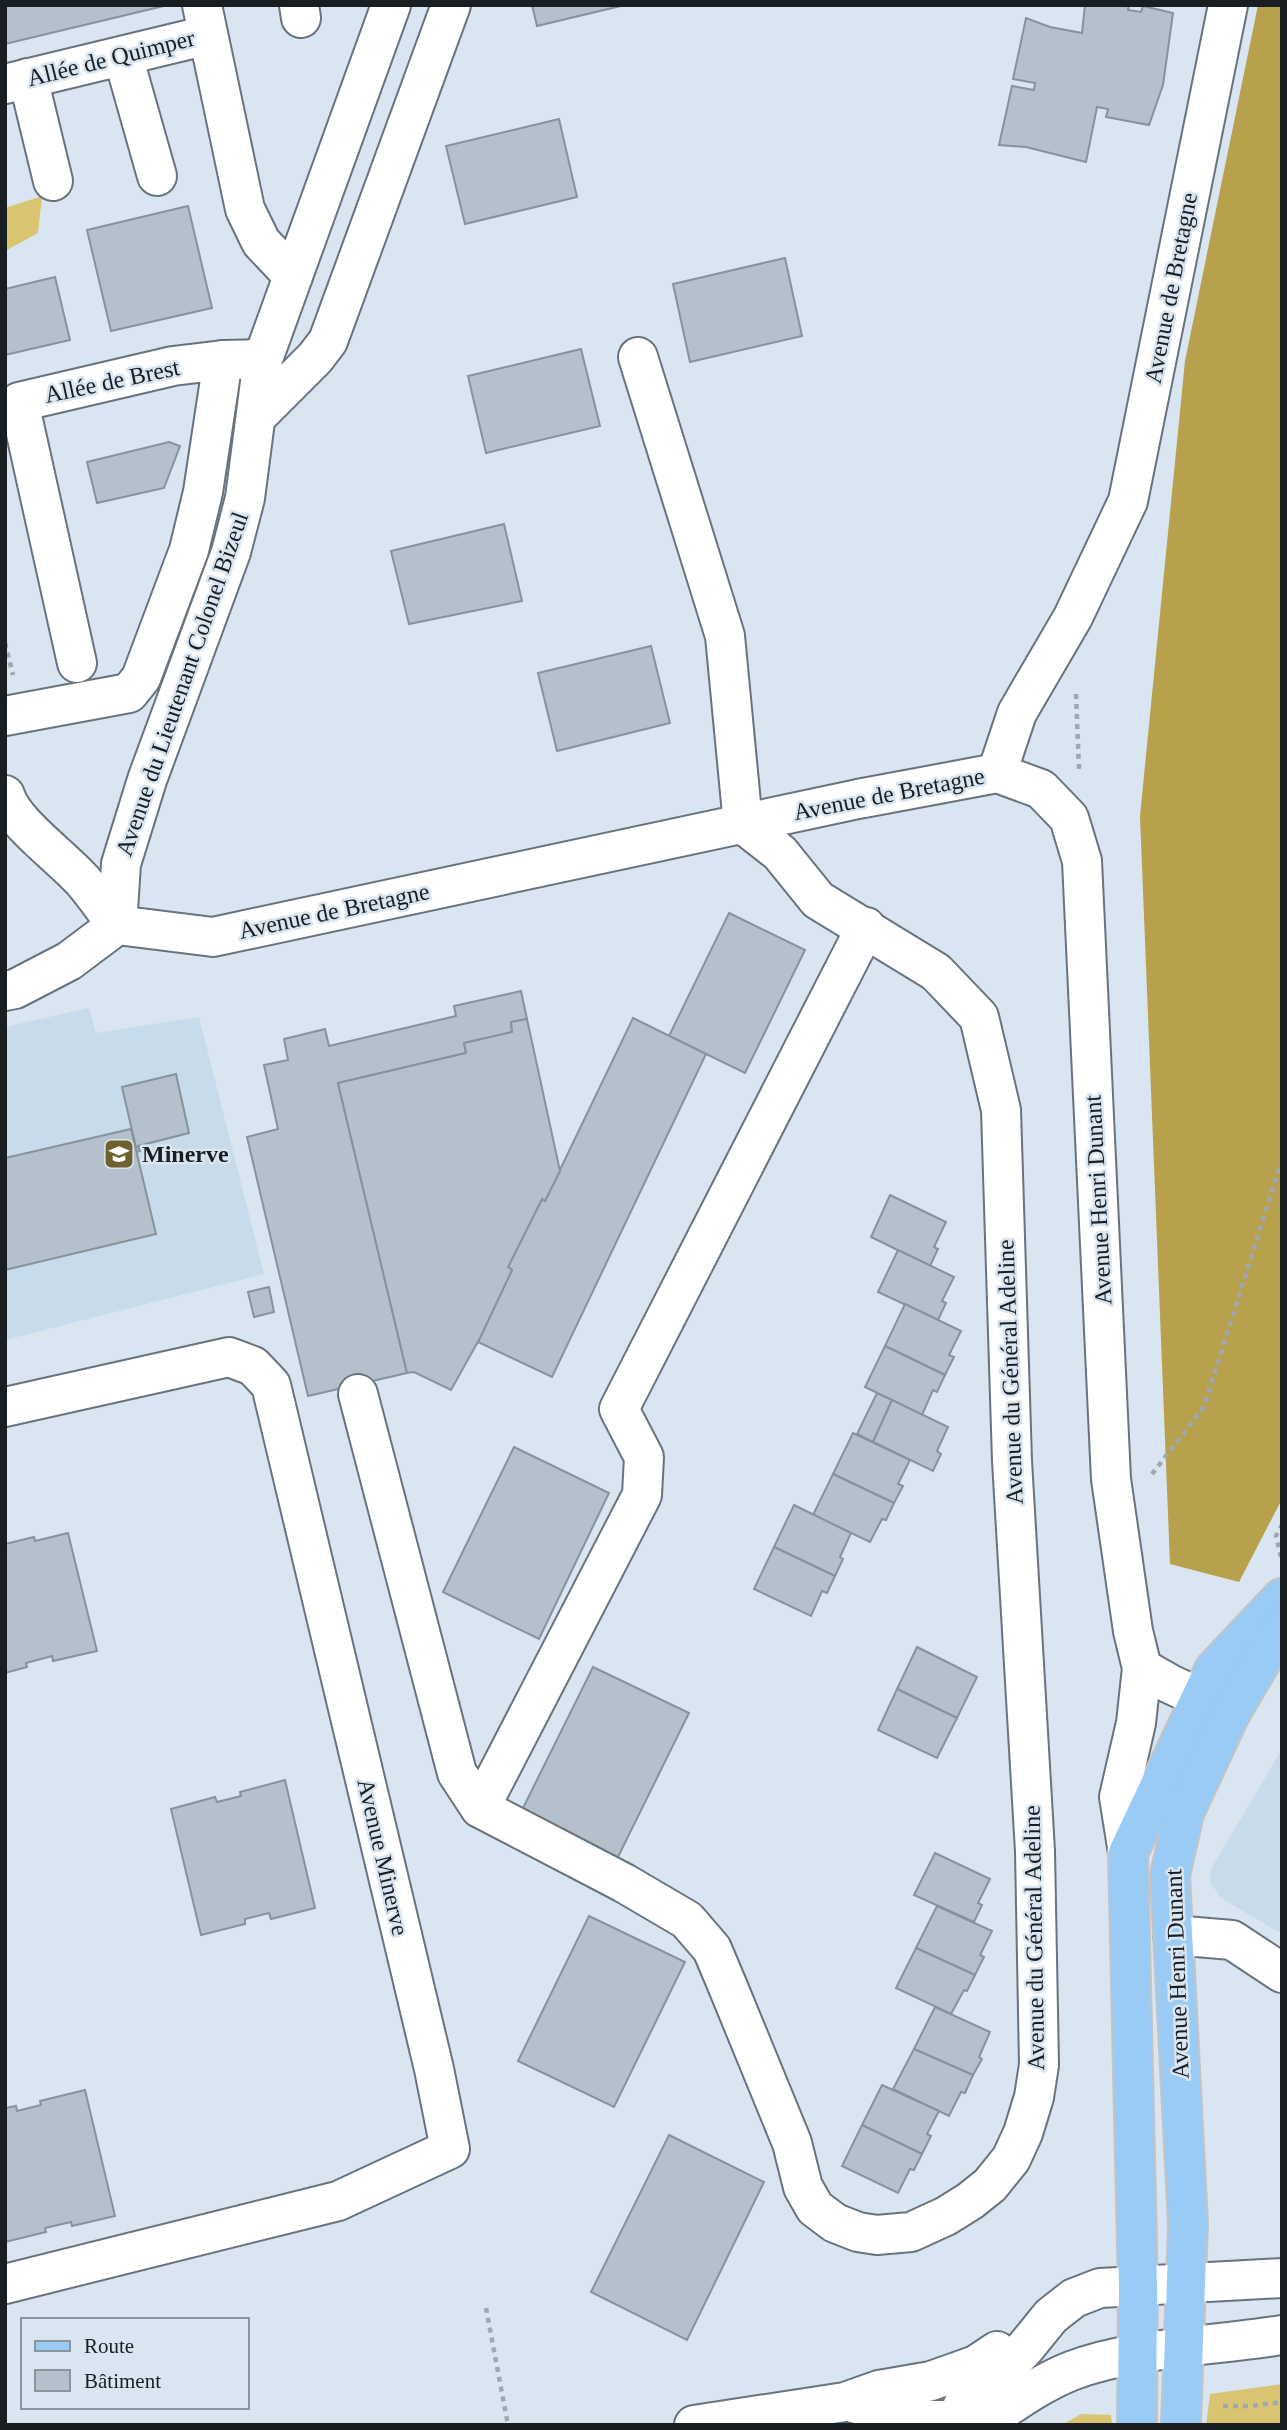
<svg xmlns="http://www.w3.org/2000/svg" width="1287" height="2430" font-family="'Times New Roman',serif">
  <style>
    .built { fill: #c8dbeb }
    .green { fill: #d9c472 }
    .forest { fill: #b7a14d }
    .building { fill: #b4c0cb; stroke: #86929c; stroke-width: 2 }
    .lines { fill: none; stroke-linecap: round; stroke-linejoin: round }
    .minor-casing { stroke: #68737d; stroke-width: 42 }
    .major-casing { stroke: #c3c4c6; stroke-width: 42 }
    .path { stroke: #9ea8b1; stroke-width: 4.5; stroke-dasharray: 5 5; stroke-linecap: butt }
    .minor { stroke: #fff; stroke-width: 38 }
    .major { stroke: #99cbf5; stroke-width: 38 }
    .labels { text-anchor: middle; stroke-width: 5; stroke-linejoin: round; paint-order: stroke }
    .street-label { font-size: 24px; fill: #191e22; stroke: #d9e5f0 }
    .poi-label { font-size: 24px; font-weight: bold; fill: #191e22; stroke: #d9e5f0; text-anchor: start }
  </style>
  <rect width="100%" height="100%" fill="#d9e5f0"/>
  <g class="built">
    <polygon points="89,1008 96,1033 199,1017 264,1274 5,1340 5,1027"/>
    <polygon points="1282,1749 1282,1934 1221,1898 1210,1882 1211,1869"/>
  </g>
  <g class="green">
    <polygon points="42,196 38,233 5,251 5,208"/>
    <polygon points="1282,2384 1282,2425 1206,2425 1210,2394"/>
    <polygon points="1081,2414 1111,2415 1112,2425 1062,2425"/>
  </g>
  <polygon class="forest" points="1258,5 1282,5 1282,1499 1239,1582 1170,1564 1140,816 1185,361"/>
  <g class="building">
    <polygon points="5,5 168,5 5,44"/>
    <polygon points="532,5 625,5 537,26"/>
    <polygon points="1085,5 1129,5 1128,10 1141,12 1143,6 1173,13 1163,85 1149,125 1106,117 1108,109 1097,107 1086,162 1026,147 999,145 1012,86 1034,90 1035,83 1013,79 1026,18 1050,27 1082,33"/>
    <polygon points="559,119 577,197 465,224 446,146"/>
    <polygon points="188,206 212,308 111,331 87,230"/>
    <polygon points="785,258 802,336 690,362 673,284"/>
    <polygon points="55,277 70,340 5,355 5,289"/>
    <polygon points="581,349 600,426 486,453 468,376"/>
    <polygon points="169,442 180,446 164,488 97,503 87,462"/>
    <polygon points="504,524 522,601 409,624 391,551"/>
    <polygon points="651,646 670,723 557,751 538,673"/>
    <polygon points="729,913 805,950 745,1073 669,1036"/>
    <polygon points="521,991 527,1019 511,1022 512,1032 464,1043 466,1053 338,1083 407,1373 308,1396 247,1137 278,1129 264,1065 288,1060 284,1039 325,1029 329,1046 456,1016 454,1006"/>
    <polygon points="633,1018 706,1054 552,1377 478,1342 512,1270 508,1267 542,1199 545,1201"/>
    <polygon points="527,1019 560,1171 545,1201 542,1199 508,1267 512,1270 480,1338 451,1390 414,1372 407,1373 338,1083 466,1053 464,1043 512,1032 511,1022"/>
    <polygon points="176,1074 189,1133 138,1146 140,1151 137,1152 122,1087"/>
    <polygon points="131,1129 156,1234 5,1270 5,1158"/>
    <polygon points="890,1195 946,1222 934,1247 938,1249 930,1266 871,1237"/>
    <polygon points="898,1250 954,1277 942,1301 946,1303 938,1320 878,1292"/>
    <polygon points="269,1287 274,1312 254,1317 248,1292"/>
    <polygon points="905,1304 961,1331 949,1355 954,1357 945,1375 885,1346"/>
    <polygon points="885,1346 945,1375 937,1392 933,1390 922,1415 865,1387"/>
    <polygon points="877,1393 892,1400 873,1442 857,1434"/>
    <polygon points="892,1400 948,1427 937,1451 941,1454 933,1471 873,1442"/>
    <polygon points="853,1433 910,1460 898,1484 903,1486 894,1503 833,1474"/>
    <polygon points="514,1447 609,1493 539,1639 443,1592"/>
    <polygon points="833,1474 894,1503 886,1520 882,1519 870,1542 813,1515"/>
    <polygon points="794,1505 851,1533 840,1557 843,1559 835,1576 774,1547"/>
    <polygon points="68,1533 97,1651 53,1661 52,1656 26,1663 27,1667 5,1673 5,1544 34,1537 35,1541"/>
    <polygon points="774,1547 835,1576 827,1593 822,1591 811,1616 754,1589"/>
    <polygon points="917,1647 977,1677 957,1718 897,1689"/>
    <polygon points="593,1667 689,1713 617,1859 521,1812"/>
    <polygon points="897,1689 957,1718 937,1758 878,1730"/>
    <polygon points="285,1780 315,1908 271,1919 269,1913 245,1919 245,1924 201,1935 171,1809 215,1797 217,1802 241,1796 240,1792"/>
    <polygon points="935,1853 990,1879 978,1903 982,1905 974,1922 914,1895"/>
    <polygon points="937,1906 992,1931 980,1955 984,1957 975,1975 916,1948"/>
    <polygon points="589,1916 685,1962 614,2107 518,2061"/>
    <polygon points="916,1948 975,1975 967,1991 964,1990 951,2014 896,1988"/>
    <polygon points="935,2007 990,2032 979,2057 982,2059 973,2075 914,2049"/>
    <polygon points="914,2049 973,2075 965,2093 961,2092 949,2116 893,2089"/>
    <polygon points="882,2085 939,2111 927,2134 931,2136 922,2154 862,2125"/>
    <polygon points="85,2090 115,2216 72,2226 71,2222 45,2228 46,2232 5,2242 5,2108 16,2106 17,2111 41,2105 40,2101"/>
    <polygon points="862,2125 922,2154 914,2170 910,2169 898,2193 842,2166"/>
    <polygon points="669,2135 764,2182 687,2340 591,2292"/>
  </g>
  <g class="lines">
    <g class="minor-casing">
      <g id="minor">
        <polyline points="202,5 245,209 261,242 293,276"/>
        <polyline points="299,5 301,18"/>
        <polyline points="123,56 157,176"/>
        <polyline points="28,78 53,181"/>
        <polyline points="5,84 208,35"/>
        <polyline points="256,417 315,358 328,341 451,5"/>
        <polyline points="77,663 19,402 173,366 223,360 263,359"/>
        <polyline points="5,716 129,693 141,678 189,550 203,492 223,360"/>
        <polyline points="997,773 1041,789 1069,818 1082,861 1111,1479 1133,1631 1142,1668 1136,1723 1119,1797 1128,1853"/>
        <polyline points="997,773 1017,713 1073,617 1128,501 1228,5"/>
        <path d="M5 795C13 823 62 857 83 881 95 895 105 910 117 925"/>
        <polyline points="117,925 121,864 147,780 231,552 245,498 263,359 391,5"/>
        <polyline points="5,991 15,989 69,961 117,925 213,937 858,799 997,773"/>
        <polyline points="358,1394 457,1773 480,1808 624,1883 687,1920 712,1949 728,1987 792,2143 803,2187 815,2208 835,2223 858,2232 877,2235 911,2232 946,2216 970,2201 990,2185 1011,2159 1023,2133 1034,2097 1039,2065 1035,1851 1012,1461 1001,1110 979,1017 936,972 818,900 780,853 743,824 725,636 638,357"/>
        <polyline points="5,1407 229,1357 253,1366 271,1385 434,2069 450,2149 338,2201 5,2284"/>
        <polyline points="1142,1668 1170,1684 1231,1712"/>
        <polyline points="480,1808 642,1495 644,1457 619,1409 866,927"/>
        <polyline points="1173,1935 1232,1940 1282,1973"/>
        <polyline points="856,2404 932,2420 979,2420"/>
        <polyline points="694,2425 845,2402 879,2390 931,2381 976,2365 997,2351"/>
        <polyline points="954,2425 965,2401 975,2390 1001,2373 1025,2348 1051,2316 1074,2298 1100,2288 1282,2278"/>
        <path d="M984 2425 988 2420C1015 2402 1041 2383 1071 2371 1135 2347 1214 2346 1282 2335"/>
      </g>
    </g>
    <g class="major-casing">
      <g id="major">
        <polyline points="1137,2425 1138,2287 1128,1853 1214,1670 1282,1598"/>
        <polyline points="1181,2425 1188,2224 1170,1875 1184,1813 1231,1712 1282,1626"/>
      </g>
    </g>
    <g class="path">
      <polyline points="5,643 13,675"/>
      <polyline points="1076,694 1079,769"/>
      <polyline points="1152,1474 1204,1407 1282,1159"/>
      <polyline points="1281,1557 1276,1536 1282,1525"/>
      <polyline points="486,2308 508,2425"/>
      <polyline points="1223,2406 1250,2406 1282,2402"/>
    </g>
    <use href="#minor" class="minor"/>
    <use href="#major" class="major"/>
  </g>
  <defs>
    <g id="school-square" transform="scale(1.575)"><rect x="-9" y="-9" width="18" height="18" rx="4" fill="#6f612e" stroke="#d9e5f0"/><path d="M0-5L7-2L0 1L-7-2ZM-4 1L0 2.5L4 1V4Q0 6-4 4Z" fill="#fff"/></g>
  </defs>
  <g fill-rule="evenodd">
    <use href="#school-square" x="119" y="1154"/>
  </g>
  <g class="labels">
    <g class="street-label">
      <text transform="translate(111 58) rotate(-14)" y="8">Allée de Quimper</text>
      <text transform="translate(1171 288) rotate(-79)" y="8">Avenue de Bretagne</text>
      <text transform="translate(112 381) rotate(-12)" y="8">Allée de Brest</text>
      <text transform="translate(182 684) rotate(-71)" y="8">Avenue du Lieutenant Colonel Bizeul</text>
      <text transform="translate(889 794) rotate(-11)" y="8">Avenue de Bretagne</text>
      <text transform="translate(334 911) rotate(-12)" y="8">Avenue de Bretagne</text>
      <text transform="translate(1098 1200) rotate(-93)" y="8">Avenue Henri Dunant</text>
      <text transform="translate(1010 1372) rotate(-92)" y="8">Avenue du Général Adeline</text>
      <text transform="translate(383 1857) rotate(77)" y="8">Avenue Minerve</text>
      <text transform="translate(1034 1938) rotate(-91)" y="8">Avenue du Général Adeline</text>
      <text transform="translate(1177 1974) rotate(-92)" y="8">Avenue Henri Dunant</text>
    </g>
    <g class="poi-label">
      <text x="142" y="1162">Minerve</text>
    </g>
  </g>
  <rect width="1287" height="2430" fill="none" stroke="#191e22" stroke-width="14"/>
  <rect x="21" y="2318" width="228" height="91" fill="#d9e5f0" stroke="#8c959e" stroke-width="2"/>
  <rect x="35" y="2341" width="35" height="10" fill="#99cbf5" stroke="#8c959e" stroke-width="2"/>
  <text x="84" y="2353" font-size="21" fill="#191e22">Route</text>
  <rect x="35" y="2370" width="35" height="21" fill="#b4c0cb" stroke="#8c959e" stroke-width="2"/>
  <text x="84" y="2388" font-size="21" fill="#191e22">Bâtiment</text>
</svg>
